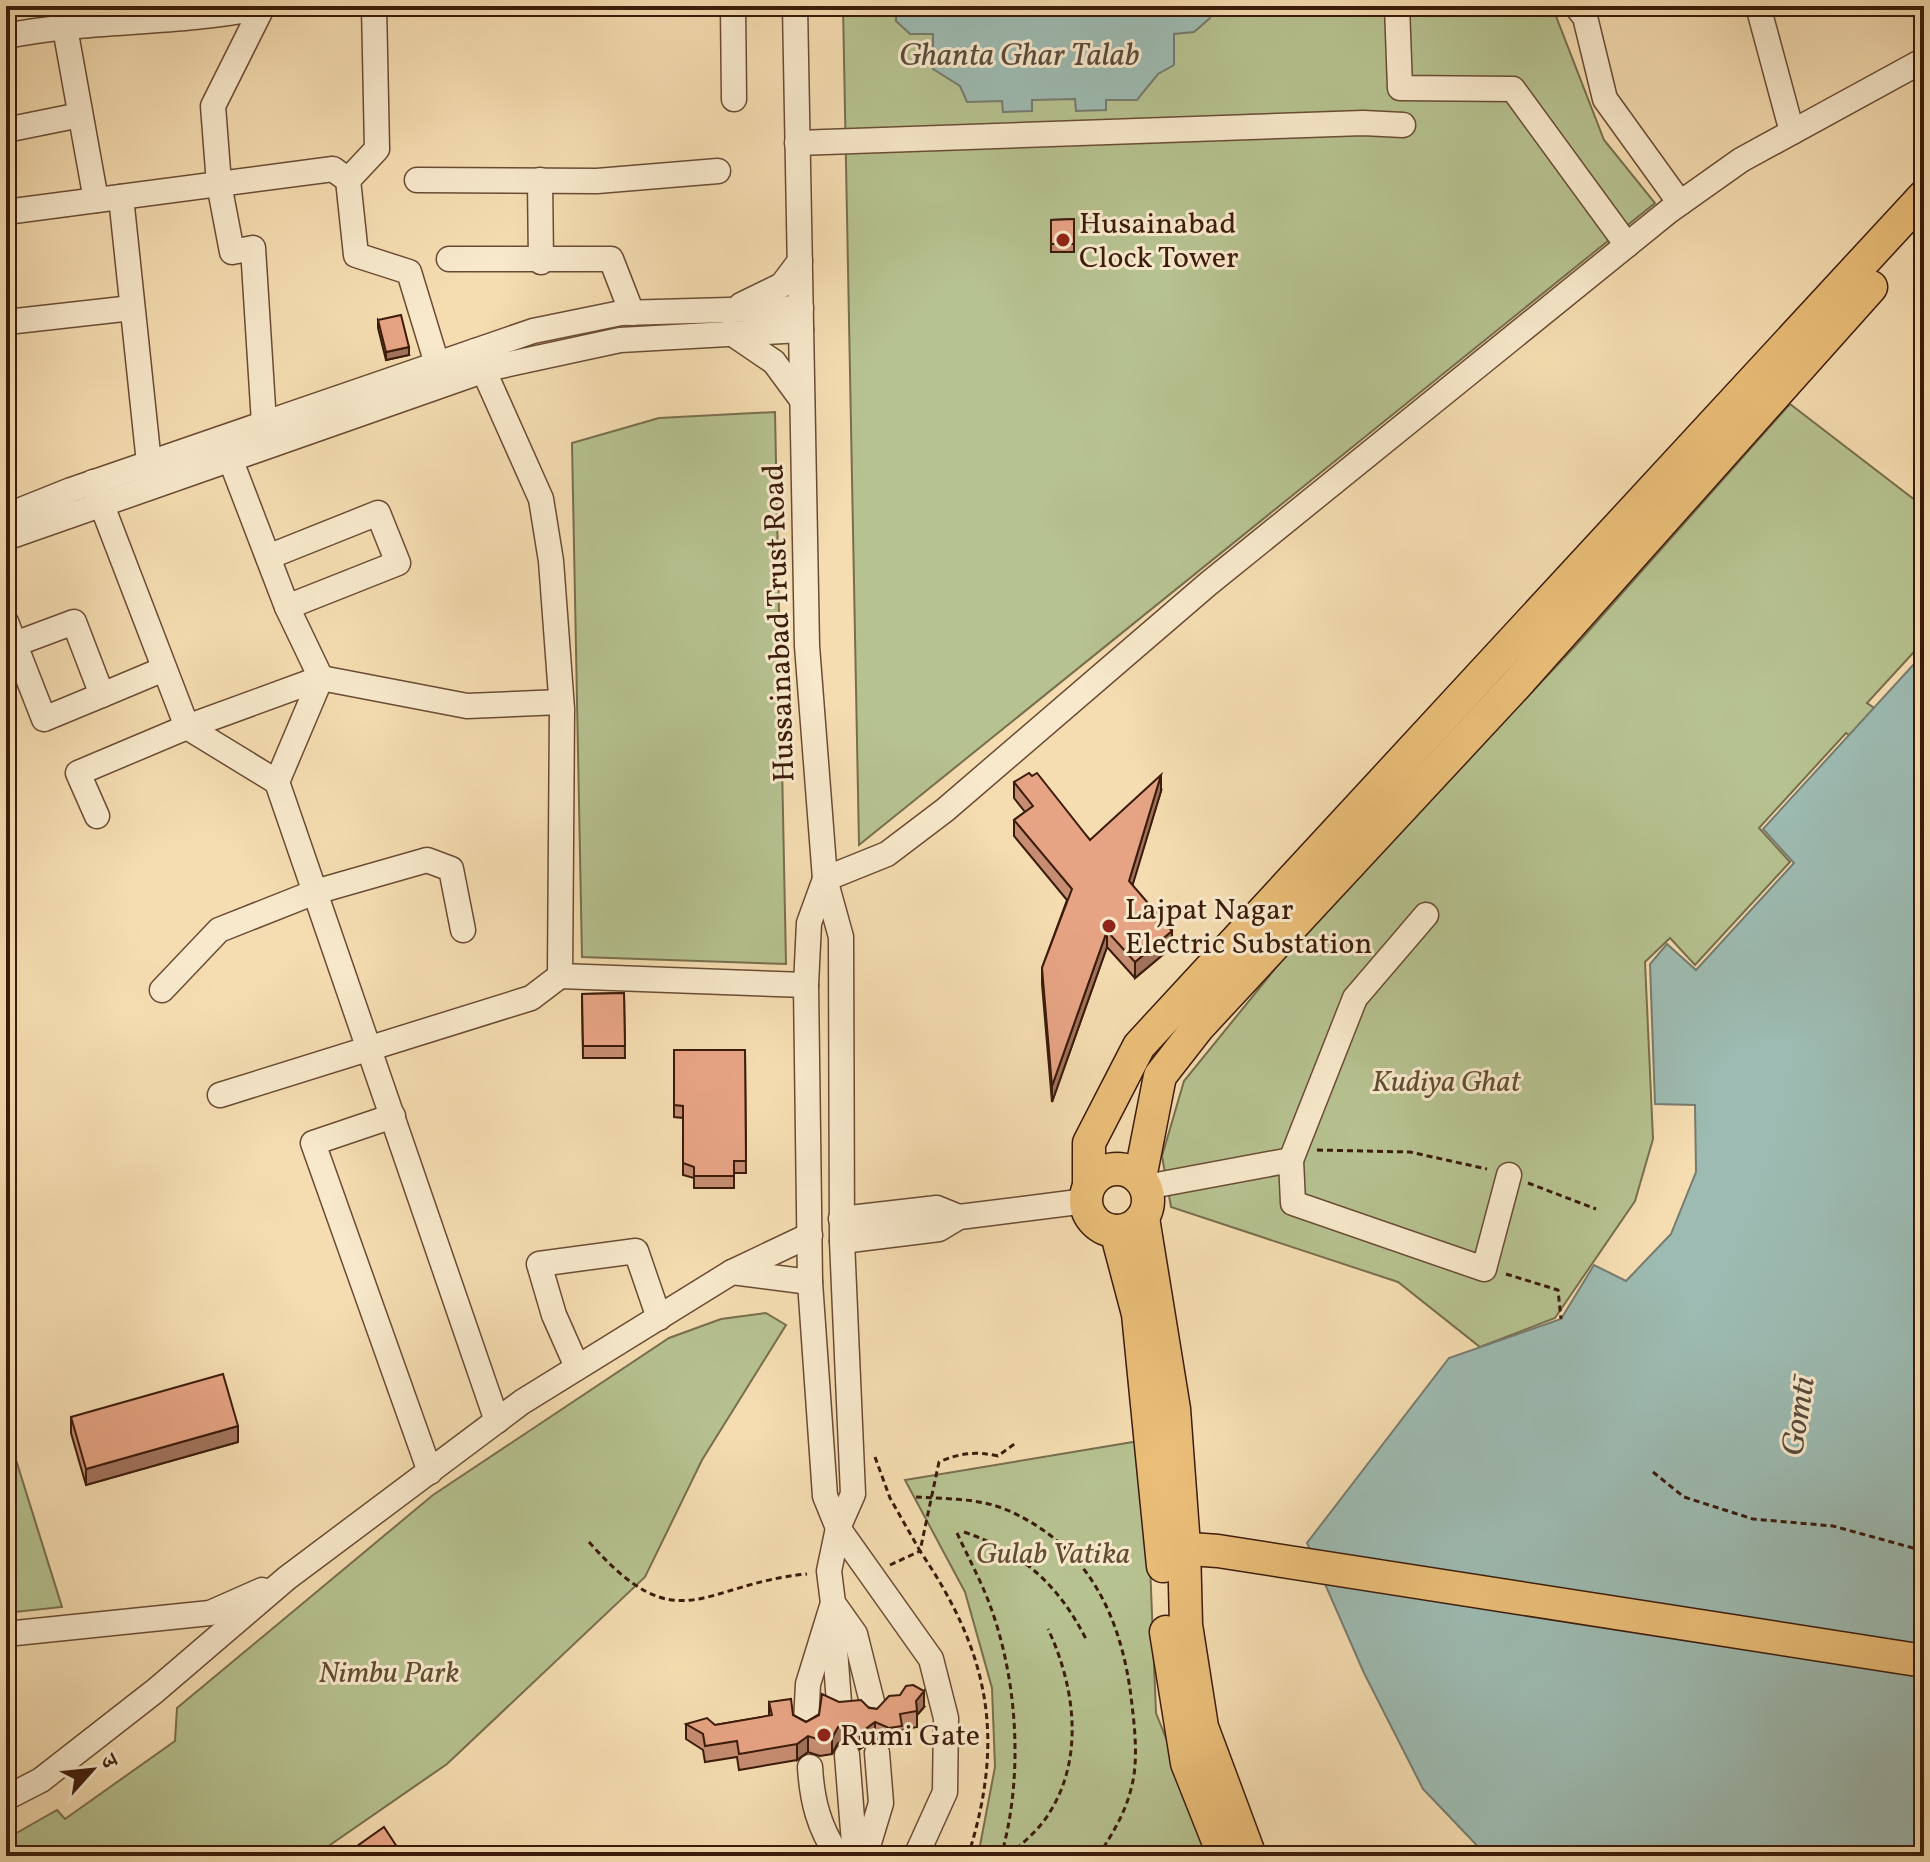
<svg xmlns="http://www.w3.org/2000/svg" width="1930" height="1862" font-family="Vollkorn,'Noto Serif Devanagari',serif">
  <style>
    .green { fill: #b6c290; stroke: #786e4d; stroke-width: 2 }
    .water { fill: #9dbbb2; stroke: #767b6f; stroke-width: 2 }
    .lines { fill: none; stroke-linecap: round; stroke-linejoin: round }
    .minor-casing { stroke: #6a4c34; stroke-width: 27 }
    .major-casing { stroke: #3b1b0a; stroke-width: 35 }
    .path { stroke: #3b1b0a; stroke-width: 3; stroke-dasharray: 6 4; stroke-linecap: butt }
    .minor { stroke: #f8e9cc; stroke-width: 24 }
    .major { stroke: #eabe78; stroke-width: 32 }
    .wall { fill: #c78d72; stroke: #3b1b0a; stroke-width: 2 }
    .shaded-wall { fill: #a2735c; stroke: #3b1b0a; stroke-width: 2 }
    .building { fill: #e7a484; stroke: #3b1b0a; stroke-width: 2 }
    .poi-dot { fill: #8f2418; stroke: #f8e9cc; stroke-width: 3 }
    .labels { text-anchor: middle; stroke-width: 6; stroke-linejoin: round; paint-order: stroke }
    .poi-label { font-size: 30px; fill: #3b1b0a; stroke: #f8e9cc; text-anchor: start }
    .street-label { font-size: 30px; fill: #3b1b0a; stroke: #f8e9cc }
    .park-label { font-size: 30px; font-style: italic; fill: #604d32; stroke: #f8e9cc }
    .water-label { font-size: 32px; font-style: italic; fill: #584b3c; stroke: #f8e9cc }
  </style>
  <rect width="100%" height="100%" fill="#f5ddb1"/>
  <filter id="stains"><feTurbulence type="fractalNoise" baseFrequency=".0025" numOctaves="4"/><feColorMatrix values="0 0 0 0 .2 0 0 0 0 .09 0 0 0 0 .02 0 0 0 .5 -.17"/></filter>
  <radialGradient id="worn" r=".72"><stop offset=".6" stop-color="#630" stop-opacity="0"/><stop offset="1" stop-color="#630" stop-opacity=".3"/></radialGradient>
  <g class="green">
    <polygon points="843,6 1552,6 1604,140 1655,203 859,845"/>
    <polygon points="1790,404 1924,507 1924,641 1867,703 1892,720 1870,748 1846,733 1759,828 1790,862 1695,965 1670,938 1645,962 1653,1139 1635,1201 1555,1318 1480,1347 1398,1282 1171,1207 1162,1156 1184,1081 1296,943 1578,643"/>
    <polygon points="775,412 786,964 582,957 572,443 659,418"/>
    <polygon points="766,1313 786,1325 702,1460 645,1577 447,1764 314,1856 6,1856 6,1839 57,1810 65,1819 175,1741 177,1708 433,1495 669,1338 721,1319"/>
    <polygon points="6,1428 62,1607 6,1613"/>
    <polygon points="1145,1440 1156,1713 1213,1856 978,1856 995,1767 992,1688 965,1592 905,1480"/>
  </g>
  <g class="water">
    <polygon points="896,6 1209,6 1210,18 1194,32 1174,34 1174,65 1158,74 1137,100 1106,100 1106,110 1076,111 1075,99 1032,100 1032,111 1003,112 1002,101 967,102 960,86 933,69 933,34 910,34 896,21"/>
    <polygon points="1924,653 1924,1856 1487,1856 1423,1789 1364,1673 1307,1543 1449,1358 1561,1319 1594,1265 1626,1281 1671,1234 1696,1172 1695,1105 1655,1104 1650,964 1667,944 1696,970 1794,863 1763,829"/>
  </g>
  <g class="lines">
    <g class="minor-casing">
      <g id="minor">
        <polyline points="61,6 96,200"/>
        <polyline points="263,6 213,106 219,184 232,252 253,248 264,423"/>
        <polyline points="733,6 734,99"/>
        <polyline points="795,6 807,646 825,879 809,923 806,985 810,1282 825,1496 838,1528 931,1659 946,1718 945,1792 916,1856"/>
        <polyline points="1397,6 1400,88 1513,89 1627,245"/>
        <polyline points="1576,6 1585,17 1605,99 1680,203"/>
        <polyline points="1758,6 1792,132"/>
        <path d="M6 36C91 19 177 25 262 7"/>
        <polyline points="6,130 80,115"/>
        <polyline points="797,143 1363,123 1403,125"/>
        <polyline points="348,180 377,149 374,6"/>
        <polyline points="417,180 597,181 718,171"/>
        <polyline points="540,180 541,262"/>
        <polyline points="121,197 149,463"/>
        <polyline points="6,212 333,169 348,180 356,255 409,272 441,377"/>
        <polyline points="449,259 611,259 632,313"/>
        <polyline points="741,305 782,285 800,261"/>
        <polyline points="16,321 132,308"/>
        <polyline points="730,332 774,362 802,400"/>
        <polyline points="475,351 541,499 551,561 562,709 560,976 806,985"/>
        <polyline points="226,448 287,607 321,678 277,782"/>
        <polyline points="93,482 187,727 277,782 497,1421"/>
        <polyline points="6,516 71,490 533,331 621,313 801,308"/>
        <polyline points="6,538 491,368 620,340 801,330"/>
        <polyline points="268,557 378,513 398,563 287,607"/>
        <polyline points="6,622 44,719 102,695 74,622 15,644"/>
        <polyline points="102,695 164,669"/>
        <polyline points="97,816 78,773 187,727 321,678 467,706 561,702"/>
        <polyline points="825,879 887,854 945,810 1208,584 1669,211 1741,160 1924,60"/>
        <polyline points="162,990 219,930 315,892 427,860 451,869 463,930"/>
        <polyline points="220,1095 531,998 560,976"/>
        <polyline points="393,1116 313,1143 430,1472"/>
        <polyline points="1291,1160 1293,1203 1484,1269 1509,1175"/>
        <polyline points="1146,1187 1291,1160 1355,998 1426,915"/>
        <polyline points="841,1219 937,1208 959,1217"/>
        <polyline points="842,1241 939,1229 959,1217 1086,1201"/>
        <polyline points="732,1272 810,1282"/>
        <polyline points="577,1367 554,1315 539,1264 636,1251 659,1318"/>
        <polyline points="833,1603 855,1634 874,1710"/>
        <polyline points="833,1622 839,1703"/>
        <polyline points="6,1634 210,1613 262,1590"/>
        <polyline points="806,1723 808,1684 833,1603 829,1571 838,1528 853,1494 842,1241 841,937 825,879"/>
        <polyline points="847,1755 855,1856"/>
        <path d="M810 1767C812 1801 819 1828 838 1856"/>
        <polyline points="6,1798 41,1780 155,1691 287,1578 522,1402 732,1272 810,1235"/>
        <polyline points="865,1856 881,1803 877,1753"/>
      </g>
    </g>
    <g class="major-casing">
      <g id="major">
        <circle cx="1117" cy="1200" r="31"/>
        <polyline points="1140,1178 1160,1076 1199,1026 1515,686 1871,287"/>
        <polyline points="1089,1186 1089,1143 1139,1046 1924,196"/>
        <polyline points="1143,1218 1174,1409 1184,1546 1186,1625 1202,1727 1250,1856"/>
        <polyline points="1116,1231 1138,1314 1163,1566"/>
        <polyline points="1162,1547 1218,1551 1924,1661"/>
        <polyline points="1166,1632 1187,1763 1224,1856"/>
      </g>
    </g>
    <g class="path">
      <polyline points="1317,1150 1410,1152 1487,1169"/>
      <polyline points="1528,1183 1596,1209"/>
      <polyline points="1506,1274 1558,1290 1561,1319"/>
      <path d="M875 1457 890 1498 920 1551 939 1462C960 1453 975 1451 998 1456L1017 1442"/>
      <polyline points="1653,1472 1684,1497 1753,1519 1833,1526 1924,1551"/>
      <path d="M916 1497C945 1499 980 1498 1007 1510 1090 1546 1123 1620 1132 1705 1135 1730 1138 1761 1132 1785 1126 1812 1113 1833 1098 1856"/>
      <path d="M964 1532C1022 1552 1058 1584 1086 1639"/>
      <path d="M957 1533C967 1555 979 1577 988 1600 1018 1677 1024 1777 1001 1856"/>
      <path d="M589 1542C679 1644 700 1584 807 1574"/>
      <path d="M890 1565 920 1551C989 1653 1006 1737 968 1856"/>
      <path d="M1009 1856C1022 1843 1038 1831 1048 1815 1085 1759 1075 1686 1048 1629"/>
    </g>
    <use href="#minor" class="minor"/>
    <use href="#major" class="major"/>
  </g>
  <g class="wall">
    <polygon points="1074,219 1074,252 1051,252 1051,220"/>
    <polygon points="378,320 409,355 386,360 378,328"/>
    <polygon points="1032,776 1090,840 1161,791 1132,885 1172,947 1135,978 1107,947 1052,1102 1042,984 1042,968 1067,900 1014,836 1014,820 1025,812 1014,798 1014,782"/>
    <polygon points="624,993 625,1058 583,1058 582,994"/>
    <polygon points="674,1050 745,1050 746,1173 734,1173 734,1188 694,1188 694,1178 683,1175 683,1118 674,1117"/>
    <polygon points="71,1417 238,1442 86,1485 71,1433"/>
    <polygon points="769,1702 806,1722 839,1702 877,1709 924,1707 917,1715 917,1727 902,1730 902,1742 889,1744 875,1738 860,1749 854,1742 845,1740 838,1743 832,1754 820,1756 808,1752 797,1760 739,1770 737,1757 705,1762 703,1750 686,1739 686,1724 715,1725 769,1716"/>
  </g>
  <g class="shaded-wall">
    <polygon points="409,347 409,355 386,360 386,352"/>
    <polygon points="1161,775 1161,791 1129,897 1129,881"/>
    <polygon points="1107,931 1107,947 1052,1102 1052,1086"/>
    <polygon points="1172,931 1172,947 1135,978 1135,962"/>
    <polygon points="238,1426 238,1442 86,1485 86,1469"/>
    <polygon points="924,1691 924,1707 917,1715 916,1701"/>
    <polygon points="875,1722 875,1738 860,1749 860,1733"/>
    <polygon points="845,1724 845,1740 838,1743 832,1754 832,1738 838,1727"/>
    <polygon points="808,1736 808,1752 797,1760 797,1744"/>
  </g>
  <g class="building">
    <polygon points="1074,219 1074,244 1051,244 1051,220"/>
    <polygon points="401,315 409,347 386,352 378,320"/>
    <polygon points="1029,773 1032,776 1037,773 1090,840 1161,775 1129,881 1172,931 1135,962 1107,931 1052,1086 1042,968 1072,889 1014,820 1033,806 1014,782"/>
    <polygon points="624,993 625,1046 583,1046 582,994"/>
    <polygon points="674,1050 745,1050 746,1161 734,1161 734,1176 694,1176 694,1167 683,1163 683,1106 674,1105"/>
    <polygon points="223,1374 238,1426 86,1469 71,1417"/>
    <polygon points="913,1685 924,1691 916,1701 917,1711 900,1714 902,1726 889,1728 875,1722 860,1733 854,1726 845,1724 838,1727 832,1738 820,1740 808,1736 797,1744 739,1754 737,1741 705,1746 703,1734 686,1724 707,1718 715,1725 772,1715 769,1702 791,1699 793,1715 806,1722 819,1715 822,1694 839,1702 861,1700 869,1708 877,1709 889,1696 900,1695 906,1686"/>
    <polygon points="384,1827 403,1856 343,1856"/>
  </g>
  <g class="poi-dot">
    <circle cx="1063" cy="240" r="8"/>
    <circle cx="1109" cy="926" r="8"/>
    <circle cx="824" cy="1735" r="8"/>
  </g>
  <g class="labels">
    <g class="poi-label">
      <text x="1079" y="233">Husainabad<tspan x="1079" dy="34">Clock Tower</tspan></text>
      <text x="1125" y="919">Lajpat Nagar<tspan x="1125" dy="34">Electric Substation</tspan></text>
      <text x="840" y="1745">Rumi Gate</text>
    </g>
    <g class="street-label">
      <text transform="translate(778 623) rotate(-92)" y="10">Hussainabad Trust Road</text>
    </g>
    <g class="park-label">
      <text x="1446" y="1091">Kudiya Ghat</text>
      <text x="1053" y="1563">Gulab Vatika</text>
      <text x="389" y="1682">Nimbu Park</text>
    </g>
    <g class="water-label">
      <text x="1019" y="65">Ghanta Ghar Talab</text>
      <text transform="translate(1797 1416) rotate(-81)" y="11">Gomtī</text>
    </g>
  </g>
  <rect width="1930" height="1862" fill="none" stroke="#f5ddb1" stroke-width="32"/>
  <rect x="8" y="8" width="1914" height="1846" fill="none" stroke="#3b1b0a" stroke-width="4"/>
  <rect x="16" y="16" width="1898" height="1830" fill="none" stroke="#3b1b0a" stroke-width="2"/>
  <g transform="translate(92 1770) rotate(63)" stroke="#f8e9cc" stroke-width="6" paint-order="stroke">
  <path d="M0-6L14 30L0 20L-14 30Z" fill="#3b1b0a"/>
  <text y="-12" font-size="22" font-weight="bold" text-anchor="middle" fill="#3b1b0a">उ</text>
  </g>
  <rect width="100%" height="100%" filter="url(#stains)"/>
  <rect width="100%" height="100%" fill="url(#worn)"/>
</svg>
